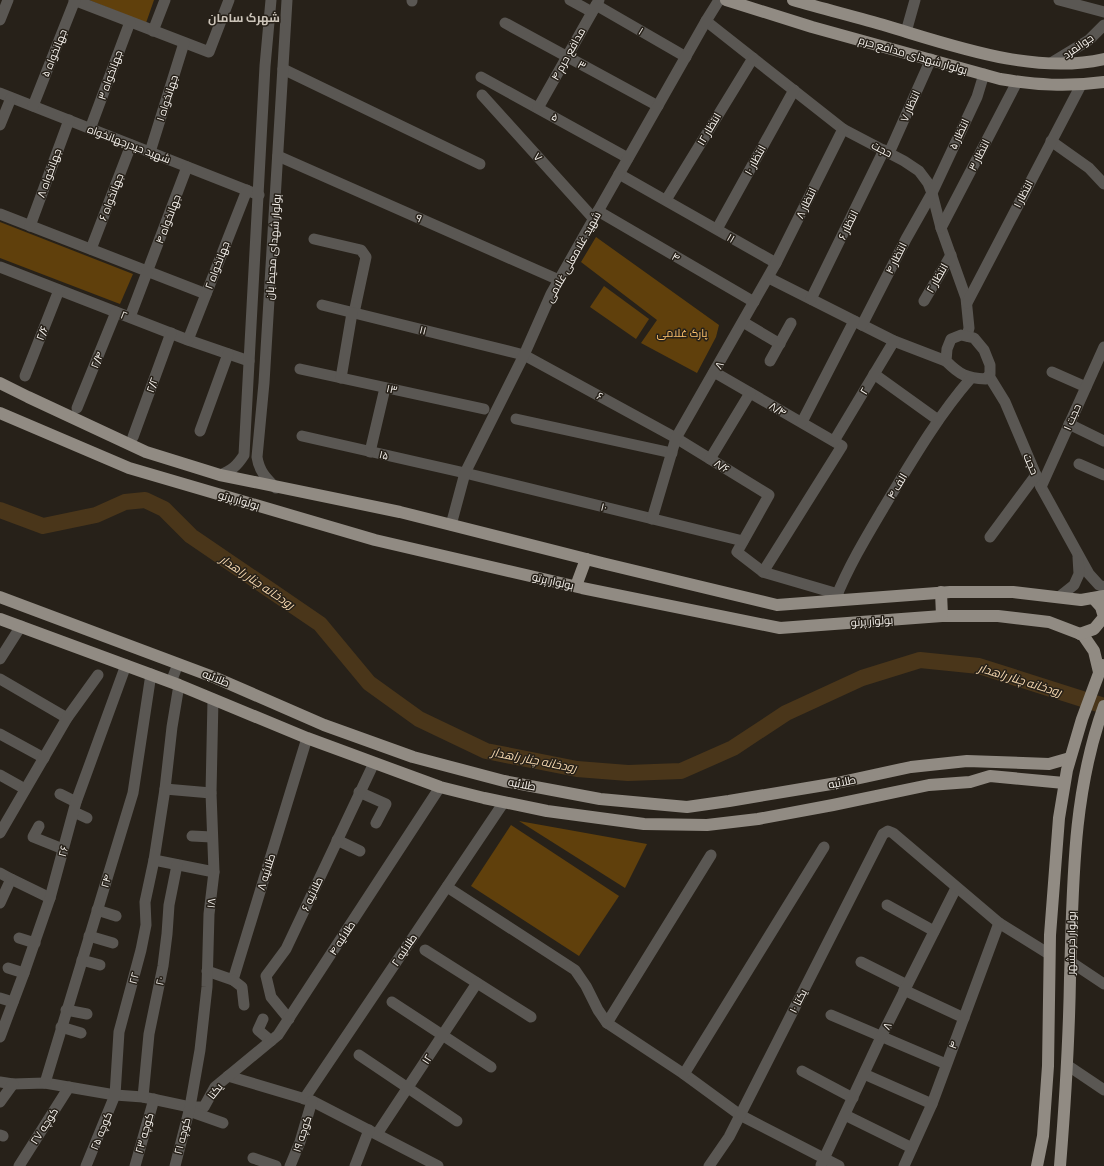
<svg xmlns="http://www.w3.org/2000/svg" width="1104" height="1166" font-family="Cabin,Cairo,sans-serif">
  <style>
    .green { fill: #60400c }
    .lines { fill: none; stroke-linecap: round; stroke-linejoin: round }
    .river { stroke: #4a361a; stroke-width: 16 }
    .minor { stroke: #5a5753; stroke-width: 11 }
    .major { stroke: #918b83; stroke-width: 12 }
    .labels { text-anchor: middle; stroke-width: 3; stroke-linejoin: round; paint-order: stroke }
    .street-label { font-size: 11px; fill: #f7f3ee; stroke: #272119 }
    .park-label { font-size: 11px; fill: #ffc26b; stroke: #272119 }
    .neighbourhood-label { font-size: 12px; font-weight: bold; fill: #ccc4b9; stroke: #272119 }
    .water-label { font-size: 12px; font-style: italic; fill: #f7d9b0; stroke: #272119 }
  </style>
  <rect width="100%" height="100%" fill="#272119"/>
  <g class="green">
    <polygon points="89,0 154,0 146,23"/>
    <polygon points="0,222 133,274 120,304 0,258"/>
    <polygon points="596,237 719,325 716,337 697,373 641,343 657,320 581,262"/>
    <polygon points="604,286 649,319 636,339 590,307"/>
    <polygon points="519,821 647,844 625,888"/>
    <polygon points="511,825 619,896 579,956 471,886"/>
  </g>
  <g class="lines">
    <polyline class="river" points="0,510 43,526 96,515 125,502 145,500 164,509 191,536 320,624 369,683 419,719 486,751 577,769 628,773 681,771 733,748 786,713 862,678 920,660 979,666 1104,706"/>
    <g class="minor">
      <polyline points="74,0 209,52 229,0"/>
      <polyline points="570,0 592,12"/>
      <polyline points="1059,0 1104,12"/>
      <polyline points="412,1 412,0"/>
      <polyline points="596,5 686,57"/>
      <polyline points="0,20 8,0"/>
      <polyline points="706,21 843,129 904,161 919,171 928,183 932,193 941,228 966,298 969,328 967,336"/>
      <polyline points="505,23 658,106"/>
      <polyline points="153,31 165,0"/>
      <polyline points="906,32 915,0"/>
      <polyline points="1051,63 1089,40 1104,25"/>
      <polyline points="283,69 480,164"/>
      <polyline points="481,77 628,158"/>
      <polyline points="0,93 259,195"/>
      <polyline points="482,95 594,219"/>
      <polyline points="33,106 75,0"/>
      <polyline points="538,108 599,0"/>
      <polyline points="0,125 11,98"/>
      <polyline points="90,129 130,22"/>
      <polyline points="1051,141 1089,168 1104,184"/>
      <polyline points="150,152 184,43"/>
      <polyline points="889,153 931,59"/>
      <polyline points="278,156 559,280"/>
      <polyline points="619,174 776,263"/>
      <polyline points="666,200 753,58"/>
      <polyline points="598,211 754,302"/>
      <polyline points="0,214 206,294"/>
      <polyline points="30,226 69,120"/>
      <polyline points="941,228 1017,82"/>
      <polyline points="717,229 794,90"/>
      <polyline points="314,239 361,250 366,257 354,313"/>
      <polyline points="91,249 131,145"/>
      <polyline points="0,267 188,340 249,361"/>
      <polyline points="769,278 894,341 946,361"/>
      <polyline points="811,299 884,150"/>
      <polyline points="924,301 951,255"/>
      <polyline points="967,303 1081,85"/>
      <polyline points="322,305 524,355 676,438 769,495 737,552 763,572 838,594"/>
      <polyline points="130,317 187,167"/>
      <polyline points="743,322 780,344"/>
      <polyline points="862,325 906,239 932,193 977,97 984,74"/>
      <path d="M961 335 974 338 984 350 990 365V374L986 379C966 378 960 375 946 361L947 349 951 339Z"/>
      <polyline points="188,340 247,190"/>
      <polyline points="770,361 791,323"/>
      <polyline points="300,369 484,409"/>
      <polyline points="714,372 842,446 763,572"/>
      <polyline points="1052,372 1086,387"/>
      <polyline points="874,374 938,420"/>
      <polyline points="25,376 59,290"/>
      <polyline points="989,376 1005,402 1041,487 1089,574 1099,585 1104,587"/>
      <polyline points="341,378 352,313"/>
      <polyline points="77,408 116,312"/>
      <polyline points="516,419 672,453"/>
      <polyline points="802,422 854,321"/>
      <polyline points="1069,424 1104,441"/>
      <polyline points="200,431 228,354"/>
      <polyline points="302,436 465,473 743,541"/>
      <polyline points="133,437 171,333"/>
      <polyline points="834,441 894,341"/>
      <polyline points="370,452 385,388"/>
      <polyline points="710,459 750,393"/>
      <polyline points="1079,464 1104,475"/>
      <path d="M220 475C232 470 237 466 244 455L265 66 271 0"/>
      <polyline points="1041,487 1104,347"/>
      <path d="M276 488C266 478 259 471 257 457L264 383 287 0"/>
      <polyline points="652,519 676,438 776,263 843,129"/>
      <polyline points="451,525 465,473 524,355 551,294 706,21 719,0"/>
      <polyline points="990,537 1036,475"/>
      <polyline points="1059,597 1074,585 1079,574 1078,557"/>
      <path d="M835 600C849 565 868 534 887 502 913 459 938 416 971 378"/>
      <polyline points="0,659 21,626"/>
      <polyline points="0,679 67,718"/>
      <polyline points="171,682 178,664"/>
      <polyline points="0,734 44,758"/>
      <polyline points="0,775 25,789"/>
      <polyline points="165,789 211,793"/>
      <polyline points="359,792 386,804 376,823"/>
      <polyline points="60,794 76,802"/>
      <polyline points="74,812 87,818"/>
      <polyline points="39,826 33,837 63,849"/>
      <polyline points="0,833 67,718 98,675"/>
      <polyline points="192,836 212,837"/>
      <polyline points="337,840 360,851"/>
      <polyline points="154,860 214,872"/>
      <polyline points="0,873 11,879 50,898"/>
      <polyline points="447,887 575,970 586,986 598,1010 607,1023 684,1074 740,1115 839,1166"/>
      <polyline points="0,903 11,879"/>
      <polyline points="887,905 934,931"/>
      <polyline points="97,910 116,916"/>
      <polyline points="89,936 113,943"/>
      <polyline points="19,938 35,943"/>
      <polyline points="425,950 531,1017"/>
      <polyline points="82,960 100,965"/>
      <polyline points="861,962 907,985"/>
      <polyline points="1071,962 1104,984"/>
      <polyline points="8,968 24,973"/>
      <polyline points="207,971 233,980 307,738"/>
      <polyline points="233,980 242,987 244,1005"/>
      <polyline points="904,990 964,1018"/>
      <polyline points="0,998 13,1002"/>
      <polyline points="392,1002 491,1067"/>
      <polyline points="66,1010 87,1014"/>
      <polyline points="831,1015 946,1064"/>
      <polyline points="263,1019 258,1030 271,1041"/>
      <polyline points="289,1019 271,997 266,976 286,949 374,763"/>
      <polyline points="607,1023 711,855"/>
      <polyline points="61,1027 81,1033"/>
      <polyline points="0,1037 24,973 50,898 76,802 126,665"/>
      <polyline points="359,1055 457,1121"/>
      <polyline points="1067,1065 1104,1090"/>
      <polyline points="802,1071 853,1098"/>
      <polyline points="684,1074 824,847"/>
      <polyline points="864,1074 932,1104"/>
      <polyline points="228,1076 312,1101 438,1166"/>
      <polyline points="0,1082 13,1084 45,1083 115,1095 143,1097 190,1107 204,1107 215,1087 278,1035 440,787"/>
      <polyline points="45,1083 133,793 151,674"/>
      <polyline points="143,1097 149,1034 163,966 167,934 169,905 177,865"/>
      <polyline points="304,1099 504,802"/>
      <polyline points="0,1102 13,1084"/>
      <polyline points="189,1111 223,1123"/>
      <polyline points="845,1115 912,1148"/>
      <polyline points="377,1134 477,983"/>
      <polyline points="0,1135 3,1136"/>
      <polyline points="253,1158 276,1166"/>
      <polyline points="821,1165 881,1037 956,888"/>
      <polyline points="19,1166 69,1087"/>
      <polyline points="86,1166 115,1095 119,1032 141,950 146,925 145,902 154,860 165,789 172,727 179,685"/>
      <polyline points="135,1166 154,1099"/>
      <polyline points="175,1166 190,1107 200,1050 207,987 209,914 214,872 211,793 213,699"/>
      <polyline points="290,1166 300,1142 312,1101"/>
      <polyline points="355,1166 369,1130"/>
      <polyline points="709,1166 729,1137 883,834 888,831 893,833 999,923 1049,954"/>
      <polyline points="904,1166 932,1104 999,923"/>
    </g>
    <g class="major">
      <path d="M726 0 812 27 1000 79C1036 85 1067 87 1104 82"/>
      <path d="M793 0C824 9 856 17 887 26 954 46 1034 75 1104 59"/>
      <polyline points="0,383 28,397 146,452 220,475 400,512 602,563 777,605 950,592 1013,592 1081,600 1104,596"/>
      <polyline points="0,413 129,468 375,540 582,588 780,628 942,616 998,616 1049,622 1083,635 1094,651 1099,672"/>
      <polyline points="576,586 586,559"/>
      <polyline points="941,592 942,616"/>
      <polyline points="0,597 216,678 324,725 413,757 504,781 600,799 687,807 729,801 837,783 911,767 967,761 1049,764 1070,758"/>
      <polyline points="0,619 179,685 307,738 440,787 484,798 547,811 644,824 707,825 758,819 833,805 929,785 970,782 990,776 1064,783"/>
      <polyline points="1080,634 1094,629 1104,617 1101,607 1093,598"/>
      <polyline points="1037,1166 1043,1136 1048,1066 1050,935 1059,818 1067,770 1082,719 1102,665"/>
      <path d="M1060 1166C1065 1104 1069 1041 1070 978 1073 887 1072 794 1104 706"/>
    </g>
  </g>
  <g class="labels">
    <g class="street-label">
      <text transform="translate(641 31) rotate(31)" y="4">۱</text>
      <text transform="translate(1078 46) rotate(-35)" y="4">جوانمرد</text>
      <text transform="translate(54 53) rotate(-68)" y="4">جهانخواه ۵</text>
      <text transform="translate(568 54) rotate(-61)" y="4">مدافع حرم ۴</text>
      <text transform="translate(913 55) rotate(16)" y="4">بولوار شهدای مدافع حرم</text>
      <text transform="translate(582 65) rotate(29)" y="4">۳</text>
      <text transform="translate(110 75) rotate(-70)" y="4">جهانخواه ۳</text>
      <text transform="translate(167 98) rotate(-72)" y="4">جهانخواه ۱</text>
      <text transform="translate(910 106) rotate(-66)" y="4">انتظار ۷</text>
      <text transform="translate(555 117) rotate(29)" y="4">۵</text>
      <text transform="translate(709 129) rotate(-59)" y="4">انتظار ۱۲</text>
      <text transform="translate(959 134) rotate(-65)" y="4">انتظار ۵</text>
      <text transform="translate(129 144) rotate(21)" y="4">شهید حیدرجهانخواه</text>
      <text transform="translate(882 149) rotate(28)" y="4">حجت</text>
      <text transform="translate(979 155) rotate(-63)" y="4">انتظار ۳</text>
      <text transform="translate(538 157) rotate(48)" y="4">۷</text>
      <text transform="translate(755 160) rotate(-61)" y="4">انتظار ۱۰</text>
      <text transform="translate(49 173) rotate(-70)" y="4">جهانخواه ۸</text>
      <text transform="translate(1023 194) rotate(-62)" y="4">انتظار ۱</text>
      <text transform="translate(111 197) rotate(-69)" y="4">جهانخواه ۶</text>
      <text transform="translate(806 203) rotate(-64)" y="4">انتظار ۸</text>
      <text transform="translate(419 218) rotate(24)" y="4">۹</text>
      <text transform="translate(168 219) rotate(-69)" y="4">جهانخواه ۴</text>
      <text transform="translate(848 225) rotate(-64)" y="4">انتظار ۶</text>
      <text transform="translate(731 238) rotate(30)" y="4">۱۱</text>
      <text transform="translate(273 247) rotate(-86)" y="4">بولوار شهدای محیط بان</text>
      <text transform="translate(573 257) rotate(-61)" y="4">شهید غلامعلی غلامی</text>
      <text transform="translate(676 257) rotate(30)" y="4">۴</text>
      <text transform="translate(896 258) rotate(-63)" y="4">انتظار ۴</text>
      <text transform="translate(217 265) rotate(-69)" y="4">جهانخواه ۲</text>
      <text transform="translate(937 278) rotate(-60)" y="4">انتظار ۲</text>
      <text transform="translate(124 315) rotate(21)" y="4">۲</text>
      <text transform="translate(423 330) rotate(14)" y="4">۱۱</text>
      <text transform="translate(42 333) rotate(-69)" y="4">۲/۶</text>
      <text transform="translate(97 360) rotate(-68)" y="4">۲/۴</text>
      <text transform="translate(719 365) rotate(-60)" y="4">۸</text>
      <text transform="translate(152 385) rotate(-70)" y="4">۲/۲</text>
      <text transform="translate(392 389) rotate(12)" y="4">۱۳</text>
      <text transform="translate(864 391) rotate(-59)" y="4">۲</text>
      <text transform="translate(600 396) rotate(29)" y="4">۶</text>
      <text transform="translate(778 409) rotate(30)" y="4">۸/۴</text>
      <text transform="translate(1072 417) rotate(-66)" y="4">حجت ۱</text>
      <text transform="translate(384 455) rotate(13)" y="4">۱۵</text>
      <text transform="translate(1031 464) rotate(67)" y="4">حجت</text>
      <text transform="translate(722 466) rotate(32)" y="4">۸/۶</text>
      <text transform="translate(897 486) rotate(-59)" y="4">۴ الف</text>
      <text transform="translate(239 500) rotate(16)" y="4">بولوار پرتو</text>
      <text transform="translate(604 507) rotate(14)" y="4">۱۰</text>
      <text transform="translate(553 581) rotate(13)" y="4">بولوار پرتو</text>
      <text transform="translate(872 621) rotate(-4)" y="4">بولوار پرتو</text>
      <text transform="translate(216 678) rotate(22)" y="4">طلائیه</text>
      <text transform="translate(842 782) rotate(-11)" y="4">طلائیه</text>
      <text transform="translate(522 784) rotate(11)" y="4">طلائیه</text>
      <text transform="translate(63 851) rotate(-75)" y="4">۲۶</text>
      <text transform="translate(266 872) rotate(-73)" y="4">طلائیه ۸</text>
      <text transform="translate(106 881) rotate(-73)" y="4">۲۴</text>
      <text transform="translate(312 894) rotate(-65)" y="4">طلائیه ۶</text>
      <text transform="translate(211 903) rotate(-84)" y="4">۱۸</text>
      <text transform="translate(342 938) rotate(-57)" y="4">طلائیه ۴</text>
      <text transform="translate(1071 943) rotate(-89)" y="4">بولوار خرمشهر</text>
      <text transform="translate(404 950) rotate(-56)" y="4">طلائیه ۲</text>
      <text transform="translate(134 978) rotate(-75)" y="4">۲۲</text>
      <text transform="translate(160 981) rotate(-78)" y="4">۲۰</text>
      <text transform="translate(798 1001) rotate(-63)" y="4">۱۰ یکتا</text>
      <text transform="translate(887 1026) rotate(-64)" y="4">۸</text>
      <text transform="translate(953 1045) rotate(-69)" y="4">۴</text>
      <text transform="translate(427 1059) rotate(-57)" y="4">۱۲</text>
      <text transform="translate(215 1091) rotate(-52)" y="4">یکتا</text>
      <text transform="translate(44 1126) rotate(-57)" y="4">کوچه ۲۷</text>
      <text transform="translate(101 1131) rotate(-68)" y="4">کوچه ۲۵</text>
      <text transform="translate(144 1133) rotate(-74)" y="4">کوچه ۲۳</text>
      <text transform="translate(302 1134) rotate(-72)" y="4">کوچه ۱۹</text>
      <text transform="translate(182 1136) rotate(-76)" y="4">کوچه ۲۱</text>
    </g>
    <g class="park-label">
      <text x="682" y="337">پارک غلامی</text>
    </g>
    <g class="neighbourhood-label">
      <text x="244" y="22">شهرک سامان</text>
    </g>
    <g class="water-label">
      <text transform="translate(257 582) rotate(34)" y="4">رودخانه چنار راهدار</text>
      <text transform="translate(1020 680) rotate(17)" y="4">رودخانه چنار راهدار</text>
      <text transform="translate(534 760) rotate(11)" y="4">رودخانه چنار راهدار</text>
    </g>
  </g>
</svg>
